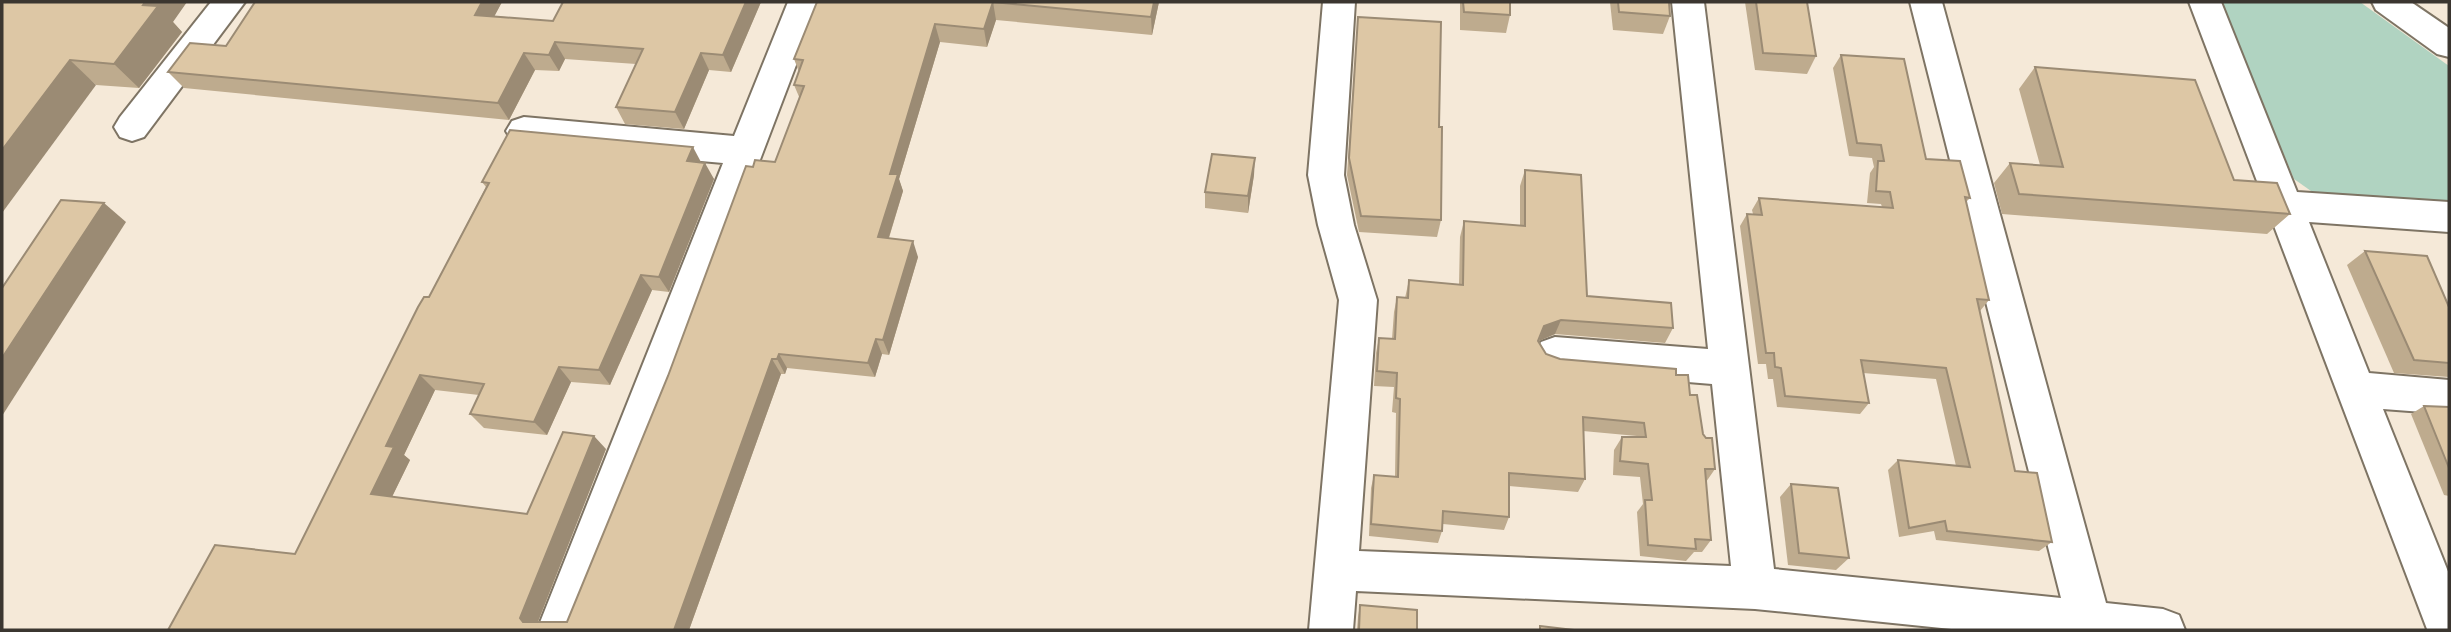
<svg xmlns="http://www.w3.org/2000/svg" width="2451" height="632" font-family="'PT Sans Narrow',sans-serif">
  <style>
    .green { fill: #b0d3c1 }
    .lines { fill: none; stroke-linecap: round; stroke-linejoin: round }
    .street-casing { stroke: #7e7464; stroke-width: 4 }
    .street { fill: #fff; fill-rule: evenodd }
    .wall { fill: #beab8e }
    .shaded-wall { fill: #9b8b74 }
    .building { fill: #ddc7a5; stroke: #9b8b74; stroke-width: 2 }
  </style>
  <rect width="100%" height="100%" fill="#f5e9d8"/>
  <polygon class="green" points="2220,2 2360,2 2449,66 2449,207 2321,198 2294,179"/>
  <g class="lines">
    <g class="street-casing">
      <g id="street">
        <polygon points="211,2 245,2 144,137 132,141 120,137 114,127 120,117"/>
        <polygon points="788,2 820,2 581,630 537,630 723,163 524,145 512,141 506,131 512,121 524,117 734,136"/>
        <polygon points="1323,2 1355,2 1344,175 1354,225 1377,300 1359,551 1731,566 1712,384 1555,371 1541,366 1535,354 1541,342 1555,337 1708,349 1672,2 1704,2 1774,569 2061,598 1910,2 1942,2 2106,603 2163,609 2179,615 2185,630 1961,630 1755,609 1356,591 1353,630 1309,630 1339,300 1318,225 1308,175"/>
        <polygon points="2189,2 2221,2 2297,192 2449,202 2449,232 2309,222 2369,373 2449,380 2449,414 2383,409 2449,574 2449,630 2427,629"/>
        <polygon points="2372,2 2411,2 2449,28 2449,57 2437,54 2376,10"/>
      </g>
    </g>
    <use href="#street" class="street"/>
  </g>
  <g class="wall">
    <polygon points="2,2 173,22 182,32 139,88 96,85"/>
    <polygon points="255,2 502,2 494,16 553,21 563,2 761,2 731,72 709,70 684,129 625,124 616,107 636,64 565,59 559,71 535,70 509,120 184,88 168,72 226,46"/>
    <polygon points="817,2 1159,2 1152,35 996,20 987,47 940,42 899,179 903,191 889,238 918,257 889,355 882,354 875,377 787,368 785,374 781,374 689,630 168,630 295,554 486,187 482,182 701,162 714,179 669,292 652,290 610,385 571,382 547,435 484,428 470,414 479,395 435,390 404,455 410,460 392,497 527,514 606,449 538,622 567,622 753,167 775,162 800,99 794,85 799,72 794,59"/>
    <polygon points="1460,2 1510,2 1510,15 1506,33 1460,30"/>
    <polygon points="1610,2 1669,2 1670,16 1663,34 1613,30"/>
    <polygon points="1745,2 1807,2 1816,56 1807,74 1755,70"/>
    <polygon points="1358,17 1439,127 1441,220 1437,237 1359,232 1347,175"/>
    <polygon points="1841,55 1926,159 1970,198 1966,202 1989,300 1980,311 2015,471 2052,542 2039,551 1936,540 1934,531 1899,537 1888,470 1898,460 1956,466 1936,379 1863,373 1869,403 1860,414 1777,407 1773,379 1768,379 1766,364 1758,364 1740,226 1747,214 1753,214 1752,210 1759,198 1882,207 1881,204 1867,203 1870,173 1874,167 1872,158 1849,156 1833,68"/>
    <polygon points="2035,67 2234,180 2290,214 2267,234 2002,214 1994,183 2010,163 2040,165 2019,89"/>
    <polygon points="1525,170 1587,296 1673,328 1665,343 1555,334 1539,341 1546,354 1560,359 1676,375 1690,395 1715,469 1706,482 1711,540 1702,552 1694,552 1686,561 1640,556 1637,512 1643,504 1640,477 1613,475 1614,450 1622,437 1637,436 1583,431 1585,479 1578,492 1509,486 1509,517 1504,530 1443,524 1442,531 1438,543 1369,536 1371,488 1374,475 1395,477 1396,413 1392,412 1394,387 1374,386 1376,353 1379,338 1392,339 1394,312 1397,297 1405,298 1409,280 1459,285 1460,237 1464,221 1520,226 1520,186"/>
    <polygon points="1254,175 1248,213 1205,208 1205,192"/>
    <polygon points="2365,251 2449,307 2449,377 2394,373 2347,265"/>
    <polygon points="2424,406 2449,407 2449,496 2444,495 2411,414"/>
    <polygon points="1791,484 1849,558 1836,570 1788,565 1780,497"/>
    <polygon points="1360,605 1417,630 1357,630 1358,617"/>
  </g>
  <g class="shaded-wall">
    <polygon points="145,2 187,2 173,22 182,32 139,88 114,64"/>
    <polygon points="482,2 502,2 486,32 475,15"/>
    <polygon points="746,2 761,2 731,72 723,55"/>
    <polygon points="993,2 996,20 987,47 984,29"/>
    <polygon points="1154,2 1159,2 1152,35 1151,17"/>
    <polygon points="935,24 940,42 899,179 903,191 884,253 878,237 890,174"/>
    <polygon points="555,42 565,59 559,71 549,55"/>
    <polygon points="524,53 535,70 509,120 498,103"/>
    <polygon points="701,53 709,70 684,129 675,112"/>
    <polygon points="70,60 96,85 2,213 2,150"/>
    <polygon points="693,147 702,164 687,161"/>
    <polygon points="1255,158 1254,175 1248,213 1248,196"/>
    <polygon points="705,163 714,179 669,292 659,277"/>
    <polygon points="104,203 126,222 2,416 2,358"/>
    <polygon points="913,241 918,257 889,355 883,340"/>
    <polygon points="641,275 652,290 610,385 599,370"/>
    <polygon points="1561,320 1555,334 1539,341 1544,326"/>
    <polygon points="876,339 882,354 875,377 868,363"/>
    <polygon points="779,354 787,368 785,374 777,359"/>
    <polygon points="772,359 781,374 689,630 674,630"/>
    <polygon points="559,367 571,382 547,435 534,422"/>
    <polygon points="420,375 435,390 404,455 410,460 387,507 371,494 386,446"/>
    <polygon points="594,436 606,449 535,629 523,622 520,618"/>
  </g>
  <g class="building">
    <polygon points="2,2 145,2 143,5 158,6 114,64 70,60 2,150"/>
    <polygon points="255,2 482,2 475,15 553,21 563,2 746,2 723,55 701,53 675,112 616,107 643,49 555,42 549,55 524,53 498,103 168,72 190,43 226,46"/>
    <polygon points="817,2 993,2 984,29 935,24 890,174 898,174 878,237 913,241 883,340 876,339 868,363 779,354 777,359 772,359 674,630 168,630 215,545 295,554 418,307 424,297 429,297 489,183 482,182 510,130 693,147 687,161 705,163 659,277 641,275 599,370 559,367 534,422 470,414 484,384 420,375 386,446 394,447 371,494 527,514 563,432 594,436 520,618 523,622 567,622 668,376 746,166 753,167 755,160 775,162 804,86 794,85 803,60 794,59"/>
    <polygon points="993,2 1154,2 1151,17"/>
    <polygon points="1463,2 1510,2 1510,15 1464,12"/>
    <polygon points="1618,2 1669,2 1670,16 1619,12"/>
    <polygon points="1756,2 1807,2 1816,56 1763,53"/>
    <polygon points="1358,17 1441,22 1439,127 1442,127 1441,220 1361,216 1349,158"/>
    <polygon points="1841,55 1904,59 1926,159 1960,161 1970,198 1965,197 1989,300 1977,299 2015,471 2037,473 2052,542 1947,531 1945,521 1909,528 1898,460 1970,467 1946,368 1861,360 1869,403 1785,396 1781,368 1775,367 1774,353 1766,353 1747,214 1762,215 1759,198 1893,208 1890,192 1876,191 1878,161 1884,161 1881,145 1857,143"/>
    <polygon points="2035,67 2195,80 2234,180 2277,183 2290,214 2019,194 2010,163 2063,167"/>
    <polygon points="1212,154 1255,158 1248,196 1205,192"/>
    <polygon points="1525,170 1581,175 1587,296 1671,303 1673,328 1561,320 1544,326 1538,341 1546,354 1560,359 1676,369 1676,375 1688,375 1690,395 1697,395 1703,434 1706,438 1712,438 1715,469 1705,469 1711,540 1695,539 1696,549 1648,545 1645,500 1652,500 1648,464 1620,461 1622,437 1646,437 1644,423 1583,417 1585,479 1509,473 1509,517 1443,511 1442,531 1371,524 1374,475 1398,477 1400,399 1396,398 1397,373 1377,371 1379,338 1395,339 1397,297 1408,298 1409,280 1463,285 1464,221 1525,226"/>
    <polygon points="61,200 104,203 2,358 2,288"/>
    <polygon points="2365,251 2427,256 2449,307 2449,363 2414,360"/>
    <polygon points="2424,406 2449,407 2449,468"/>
    <polygon points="1791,484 1838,488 1849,558 1799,553"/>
    <polygon points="1360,605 1417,610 1417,630 1359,630"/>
    <polygon points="1540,626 1574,630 1540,630"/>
  </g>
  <rect width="2451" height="632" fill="none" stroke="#3b3630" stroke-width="7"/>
</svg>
